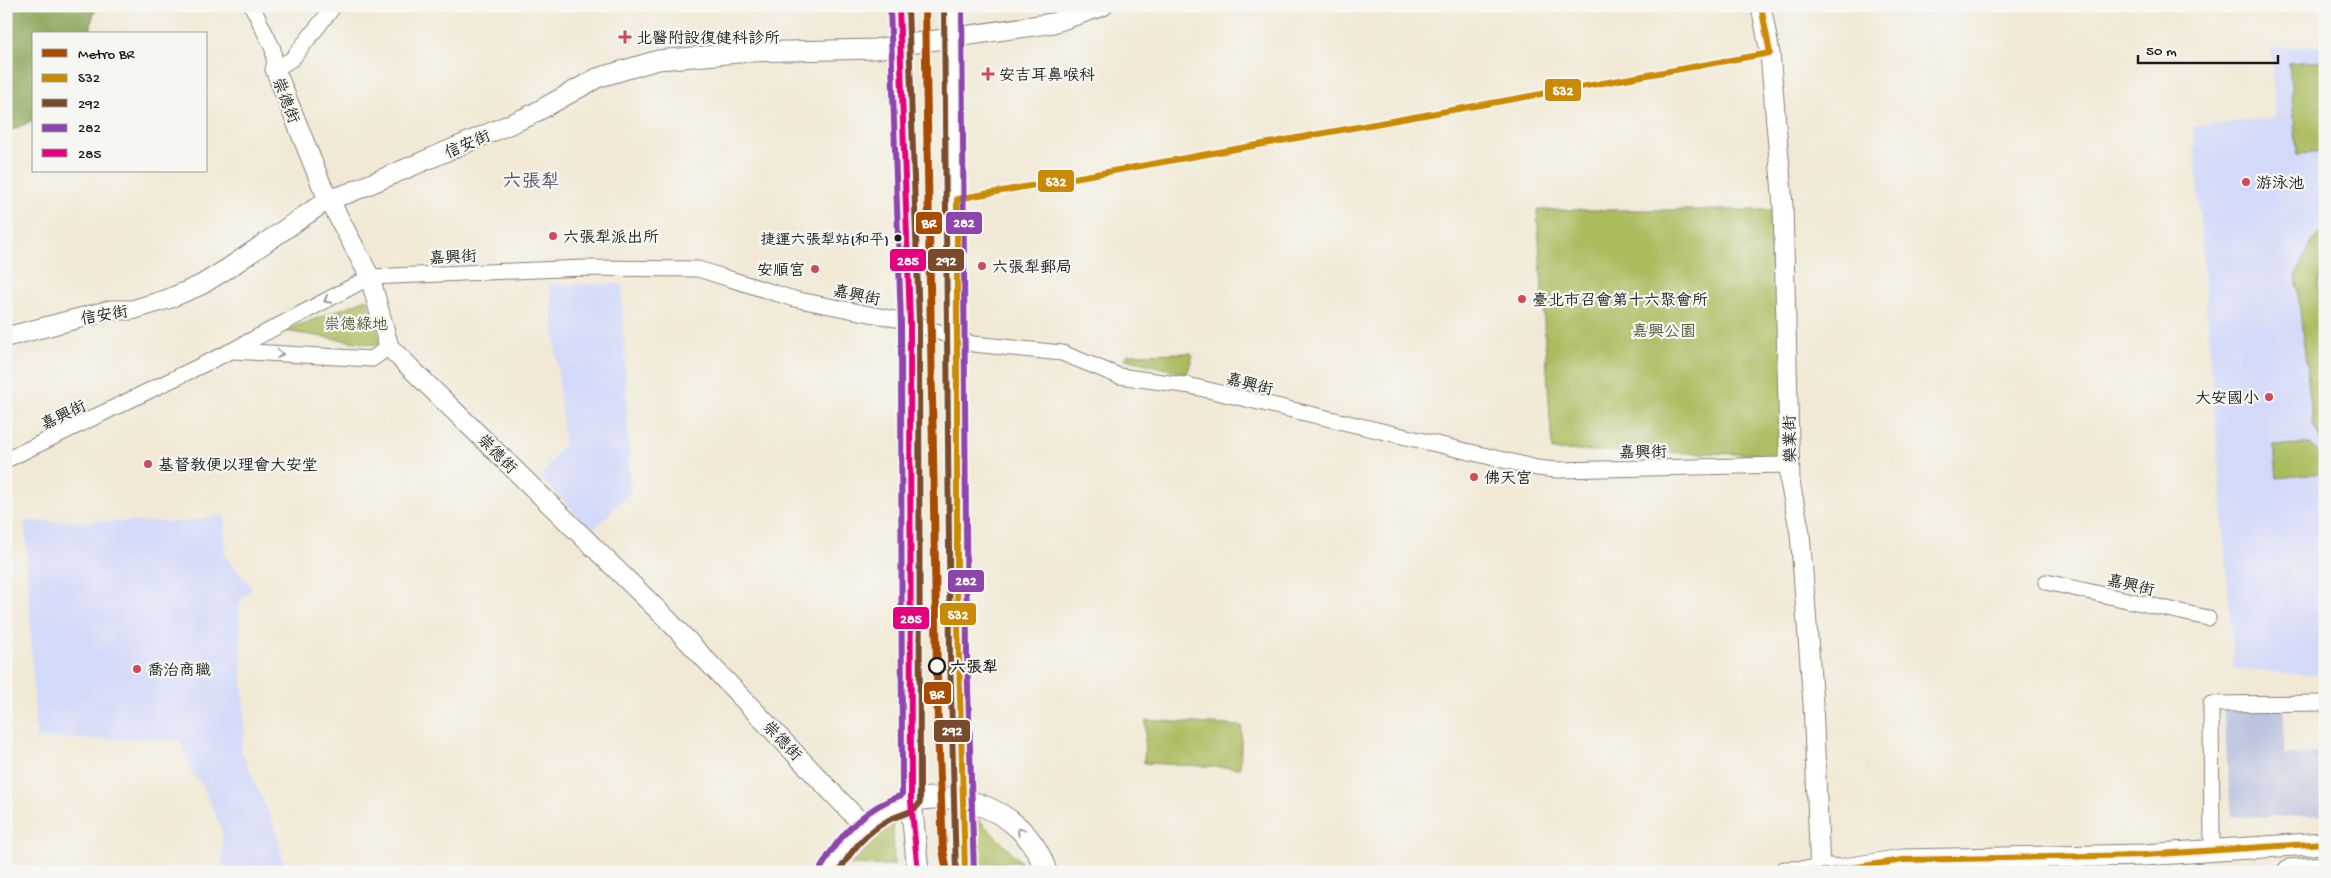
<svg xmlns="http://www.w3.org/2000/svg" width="2331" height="878" font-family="'Gochi Hand','LXGW WenKai TC',sans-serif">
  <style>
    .built { fill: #d3d9f9 }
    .industrial { fill: #bcc3de }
    .green { fill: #abbc5f; stroke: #646c3e }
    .forest { fill: #88a456; stroke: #526039 }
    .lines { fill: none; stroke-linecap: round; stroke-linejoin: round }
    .minor-casing { stroke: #868278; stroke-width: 17 }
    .tertiary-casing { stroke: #868278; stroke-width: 21 }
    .secondary-casing { stroke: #868278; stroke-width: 23 }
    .trunk-casing { stroke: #868278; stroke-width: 27 }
    .minor { stroke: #fff; stroke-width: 15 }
    .tertiary { stroke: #fff; stroke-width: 19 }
    .secondary { stroke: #fff; stroke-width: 21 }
    .trunk { stroke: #fff; stroke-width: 25 }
    .bus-1-casing { stroke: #f6f6f2; stroke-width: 10 }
    .bus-2-casing { stroke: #f6f6f2; stroke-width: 10 }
    .bus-3-casing { stroke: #f6f6f2; stroke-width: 10 }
    .bus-4-casing { stroke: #f6f6f2; stroke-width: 10 }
    .bus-1 { stroke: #cb8a06; stroke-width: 6 }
    .bus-2 { stroke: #7a4b2a; stroke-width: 6 }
    .bus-3 { stroke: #8e44ad; stroke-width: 6 }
    .bus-4 { stroke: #e5007d; stroke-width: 6 }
    .metro-1-casing { stroke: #f6f6f2; stroke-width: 11 }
    .metro-1 { stroke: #a74c00; stroke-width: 8 }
    .oneway { stroke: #999 }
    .poi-dot { fill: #d1495b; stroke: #f6f6f2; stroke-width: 2 }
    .bus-dot { fill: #1c1c1c; stroke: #f6f6f2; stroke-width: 2 }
    .stop-dot { fill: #f6f6f2; stroke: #1c1c1c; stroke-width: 2.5 }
    .labels { text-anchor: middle; stroke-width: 4.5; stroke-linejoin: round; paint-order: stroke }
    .bus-label { font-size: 15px; fill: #1c1c1c; stroke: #f6f6f2; text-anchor: end }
    .poi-label { font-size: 16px; fill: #1c1c1c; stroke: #f6f6f2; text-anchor: start }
    .street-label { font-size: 16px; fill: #1c1c1c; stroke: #f6f6f2 }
    .park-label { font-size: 16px; fill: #555c37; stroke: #f6f6f2 }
    .stop-label { font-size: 16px; font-weight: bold; fill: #1c1c1c; stroke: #f6f6f2; text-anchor: start }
    .quarter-label { font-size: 19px; fill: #5b5268; stroke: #f6f6f2 }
    .line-badge { stroke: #f6f6f2; stroke-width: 2 }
    .badge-label { font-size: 14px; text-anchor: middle; font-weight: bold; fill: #fff }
  </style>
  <rect width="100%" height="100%" fill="#f6f6f2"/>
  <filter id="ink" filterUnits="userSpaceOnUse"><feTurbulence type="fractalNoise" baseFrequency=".02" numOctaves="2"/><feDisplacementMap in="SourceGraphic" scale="10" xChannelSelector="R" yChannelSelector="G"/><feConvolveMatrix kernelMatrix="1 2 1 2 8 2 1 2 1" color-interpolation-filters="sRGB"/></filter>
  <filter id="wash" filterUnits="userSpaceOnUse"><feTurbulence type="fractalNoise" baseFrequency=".0096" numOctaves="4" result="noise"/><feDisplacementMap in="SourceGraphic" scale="20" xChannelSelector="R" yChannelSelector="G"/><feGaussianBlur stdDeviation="1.12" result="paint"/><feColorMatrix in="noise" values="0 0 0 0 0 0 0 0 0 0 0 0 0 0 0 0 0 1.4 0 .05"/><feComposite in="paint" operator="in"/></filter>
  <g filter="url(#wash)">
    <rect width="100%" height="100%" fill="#f1e9d5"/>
    <g class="built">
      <polygon points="2325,46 2325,676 2234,669 2193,126 2275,118 2271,48"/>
      <polygon points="550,284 622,284 630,493 592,531 541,478 564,443"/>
      <polygon points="224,515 225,556 252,588 239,603 245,735 240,748 277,832 285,872 223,872 222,831 203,786 193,775 180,740 36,738 25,521 182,522"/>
    </g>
    <polygon class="industrial" points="2223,704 2284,707 2284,755 2325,753 2325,815 2231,817"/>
    <g class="green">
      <polygon points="2325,60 2325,152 2297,154 2289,63"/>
      <polygon points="1537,210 1776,210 1790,455 1552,450"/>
      <polygon points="2325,228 2325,266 2318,285 2325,369 2325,444 2321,442 2313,424 2296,276 2311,244"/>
      <polygon points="367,299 382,346 284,331"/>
      <polygon points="1191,353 1193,355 1187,374 1125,359 1128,354"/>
      <polygon points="2310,444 2325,457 2325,473 2277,478 2274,445"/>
      <polygon points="1146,720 1242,726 1240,768 1144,763"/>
      <polygon points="978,819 1021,862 979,864"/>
      <polygon points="893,821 894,865 851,865"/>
    </g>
    <polygon class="forest" points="6,6 97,6 92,19 90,34 34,34 34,120 6,133"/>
  </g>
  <g filter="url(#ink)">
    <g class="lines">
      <g class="minor-casing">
        <g id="minor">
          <polyline points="252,6 273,49 275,69 292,59 334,6"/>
          <polyline points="233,351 372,359 389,347"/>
          <polyline points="6,460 231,351 370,277 584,268 698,269 794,299 910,322 973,344 1062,353 1119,376 1191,386 1537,468 1556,470 1789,465"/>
          <polyline points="2046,582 2208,618"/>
          <polyline points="2212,850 2211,704 2325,703"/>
        </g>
      </g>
      <g class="tertiary-casing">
        <g id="tertiary">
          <polyline points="1761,6 1770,53 1783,205 1790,482 1800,533 1813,703 1820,872"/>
          <polyline points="275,69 322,186 370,277 389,347 665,617 863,825"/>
          <polyline points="6,337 111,310 132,310 168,299 201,285 230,267 329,199 349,193 529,116 597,78 658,60 750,52 875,49 1053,23 1103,6"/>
        </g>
      </g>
      <g class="secondary-casing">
        <g id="secondary">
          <polyline points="899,6 910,322 911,801 918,872"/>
          <path d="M953 6C960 295 952 584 965 872"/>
          <path d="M829 872C840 848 855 828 878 814 937 779 1025 802 1046 872"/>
          <polyline points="1785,872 1831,871 1903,860 2144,855 2325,843"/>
        </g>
      </g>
      <g class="trunk-casing">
        <g id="trunk">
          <polyline points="1831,871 1838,872"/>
          <polyline points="2290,872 2325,869"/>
        </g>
      </g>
      <use href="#minor" class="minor"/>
      <use href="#tertiary" class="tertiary"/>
      <use href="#secondary" class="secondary"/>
      <use href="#trunk" class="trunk"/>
      <g class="bus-1-casing">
        <g id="bus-1">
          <polyline points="965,872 957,588 957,199 1770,53 1761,6"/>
          <polyline points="1797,872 1831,871 1903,860 2144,855 2325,843"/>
        </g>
      </g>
      <g class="bus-2-casing">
        <g id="bus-2">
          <polyline points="944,6 950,656 956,872"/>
          <path d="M839 872C851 850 866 833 887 821 896 815 916 813 920 802L919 322 908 6"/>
        </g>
      </g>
      <g class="bus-3-casing">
        <g id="bus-3">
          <polyline points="962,6 967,656 974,872"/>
          <path d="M821 868C840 833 865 808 902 795L901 322 890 6"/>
        </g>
      </g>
      <g class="bus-4-casing">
        <polyline id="bus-4" points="899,6 910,322 911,801 918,872"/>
      </g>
      <use href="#bus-1" class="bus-1"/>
      <use href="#bus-2" class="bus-2"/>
      <use href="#bus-3" class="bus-3"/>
      <use href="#bus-4" class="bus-4"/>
      <g class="metro-1-casing">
        <polyline id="metro-1" points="925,6 938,729 943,850 947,872"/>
      </g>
      <use href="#metro-1" class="metro-1"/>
    </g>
    <defs><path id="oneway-chevron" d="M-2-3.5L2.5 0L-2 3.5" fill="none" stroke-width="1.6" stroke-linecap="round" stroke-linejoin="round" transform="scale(1.25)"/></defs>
    <g class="oneway">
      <use href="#oneway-chevron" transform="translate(327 300) rotate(152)"/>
      <use href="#oneway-chevron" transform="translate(280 354) rotate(3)"/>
      <use href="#oneway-chevron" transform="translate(1020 831) rotate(-135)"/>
    </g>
  </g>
  <g class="poi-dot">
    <path d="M622.5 29.5h5v5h5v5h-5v5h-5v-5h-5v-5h5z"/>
    <path d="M985.5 66.5h5v5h5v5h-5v5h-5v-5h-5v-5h5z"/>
    <circle cx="2246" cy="182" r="5"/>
    <circle cx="553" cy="236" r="5"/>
    <circle cx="982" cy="266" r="5"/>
    <circle cx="815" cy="269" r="5"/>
    <circle cx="1522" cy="299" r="5"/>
    <circle cx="2269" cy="397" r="5"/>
    <circle cx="148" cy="464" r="5"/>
    <circle cx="1474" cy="477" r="5"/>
    <circle cx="137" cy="669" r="5"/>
  </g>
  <circle class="bus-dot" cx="898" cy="238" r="4.5"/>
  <circle class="stop-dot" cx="937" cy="666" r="8"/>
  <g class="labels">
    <g class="bus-label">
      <text x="889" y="244">捷運六張犁站(和平)</text>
    </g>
    <g class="poi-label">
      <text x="636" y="43">北醫附設復健科診所</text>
      <text x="999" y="80">安吉耳鼻喉科</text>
      <text x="2256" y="188">游泳池</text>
      <text x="563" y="242">六張犁派出所</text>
      <text x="992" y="272">六張犁郵局</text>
      <text x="805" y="275" text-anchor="end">安順宮</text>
      <text x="1532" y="305">臺北市召會第十六聚會所</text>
      <text x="2259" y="403" text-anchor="end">大安國小</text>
      <text x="158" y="470">基督教便以理會大安堂</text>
      <text x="1484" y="483">佛天宮</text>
      <text x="147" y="675">喬治商職</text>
    </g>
    <g class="street-label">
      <text transform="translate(287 100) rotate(69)" y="6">崇德街</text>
      <text transform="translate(467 143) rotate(-23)" y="6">信安街</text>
      <text transform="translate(453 256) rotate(-3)" y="6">嘉興街</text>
      <text transform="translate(857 294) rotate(12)" y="6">嘉興街</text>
      <text transform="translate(104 314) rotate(-10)" y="6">信安街</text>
      <text transform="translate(1250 383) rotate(14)" y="6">嘉興街</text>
      <text transform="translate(63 414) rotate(-26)" y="6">嘉興街</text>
      <text transform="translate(1789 439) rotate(-91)" y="6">樂業街</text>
      <text transform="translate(1643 451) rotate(-1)" y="6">嘉興街</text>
      <text transform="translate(498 453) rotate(45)" y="6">崇德街</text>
      <text transform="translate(2131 584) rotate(13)" y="6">嘉興街</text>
      <text transform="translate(783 740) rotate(46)" y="6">崇德街</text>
    </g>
    <g class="park-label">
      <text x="356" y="329">崇德綠地</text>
      <text x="1664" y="336">嘉興公園</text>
    </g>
    <g class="stop-label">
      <text x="950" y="672">六張犁</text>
    </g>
    <g class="quarter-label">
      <text x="531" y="187">六張犁</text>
    </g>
  </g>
  <g class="line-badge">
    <rect x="1544" y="78" width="38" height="24" rx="5" fill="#cb8a06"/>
    <rect x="1037" y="169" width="38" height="24" rx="5" fill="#cb8a06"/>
    <rect x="945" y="211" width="38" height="24" rx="5" fill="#8e44ad"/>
    <rect x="915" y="211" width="28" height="24" rx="5" fill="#a74c00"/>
    <rect x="889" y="248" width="38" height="24" rx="5" fill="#e5007d"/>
    <rect x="927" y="248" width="38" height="24" rx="5" fill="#7a4b2a"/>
    <rect x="947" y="569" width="38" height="24" rx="5" fill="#8e44ad"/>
    <rect x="939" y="602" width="38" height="24" rx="5" fill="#cb8a06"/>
    <rect x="892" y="606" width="38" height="24" rx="5" fill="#e5007d"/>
    <rect x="923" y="681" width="29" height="24" rx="5" fill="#a74c00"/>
    <rect x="933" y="719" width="38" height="24" rx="5" fill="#7a4b2a"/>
  </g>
  <g class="badge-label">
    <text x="1563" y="95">S32</text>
    <text x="1056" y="186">S32</text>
    <text x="964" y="227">282</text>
    <text x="929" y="227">BR</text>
    <text x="908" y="265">285</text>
    <text x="946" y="265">292</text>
    <text x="966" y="585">282</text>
    <text x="958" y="619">S32</text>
    <text x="911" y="623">285</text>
    <text x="937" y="698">BR</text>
    <text x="952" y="735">292</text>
  </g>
  <rect width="2331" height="878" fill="none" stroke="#f6f6f2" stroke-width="25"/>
  <rect x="32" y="32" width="175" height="140" fill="#f6f6f2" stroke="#9f9f9c"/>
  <rect x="42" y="49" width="25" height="8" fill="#a74c00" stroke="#9f9f9c"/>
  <text x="78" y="58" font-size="15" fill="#1c1c1c">Metro BR</text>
  <rect x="42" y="74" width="25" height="8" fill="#cb8a06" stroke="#9f9f9c"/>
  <text x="78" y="82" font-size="15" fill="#1c1c1c">S32</text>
  <rect x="42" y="99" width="25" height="8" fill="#7a4b2a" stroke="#9f9f9c"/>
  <text x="78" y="108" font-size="15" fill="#1c1c1c">292</text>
  <rect x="42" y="124" width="25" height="8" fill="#8e44ad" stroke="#9f9f9c"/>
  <text x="78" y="132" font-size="15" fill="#1c1c1c">282</text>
  <rect x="42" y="149" width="25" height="8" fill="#e5007d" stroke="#9f9f9c"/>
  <text x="78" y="158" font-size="15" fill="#1c1c1c">285</text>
  <path d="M2138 55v8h140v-8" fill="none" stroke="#1c1c1c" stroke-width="2.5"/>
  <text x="2146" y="55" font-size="15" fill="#1c1c1c" stroke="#f6f6f2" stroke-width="4" paint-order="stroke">50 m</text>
</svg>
